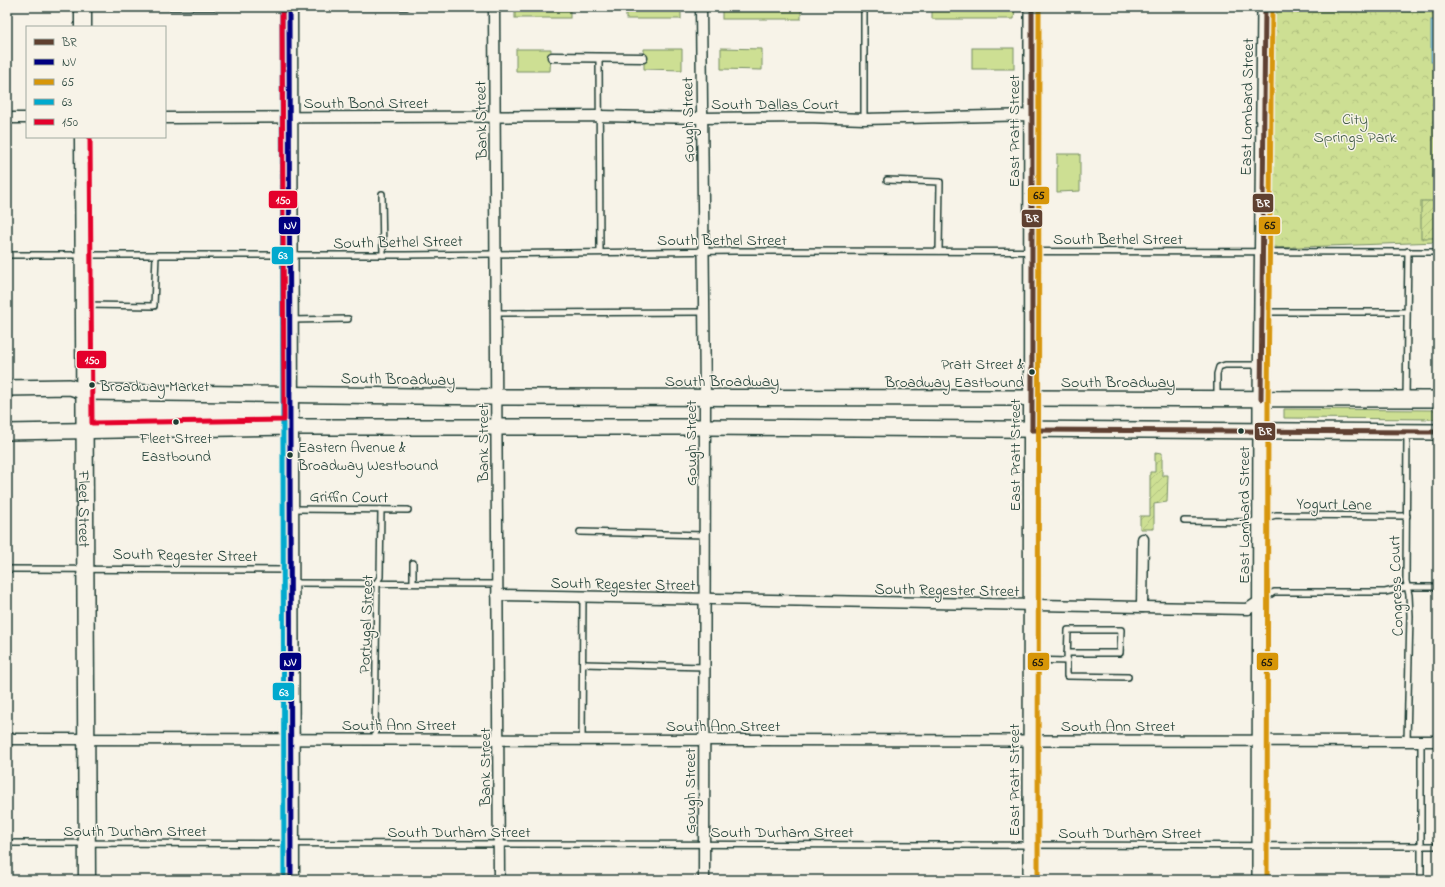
<svg xmlns="http://www.w3.org/2000/svg" width="1445" height="887" font-family="'Indie Flower',sans-serif">
  <style>
    .grass { fill: #cddf93; stroke: #768e64 }
    .park { fill: url(#park-crowns); stroke: #768e64 }
    .garden { fill: url(#garden-furrows); stroke: #768e64 }
    .water { fill: #96d7f7; stroke: #6699a9 }
    .lines { fill: none; stroke-linecap: round; stroke-linejoin: round }
    .service-casing { stroke: #1f3d34; stroke-width: 8 }
    .pedestrian-casing { stroke: #1f3d34; stroke-width: 11 }
    .minor-casing { stroke: #1f3d34; stroke-width: 13 }
    .secondary-casing { stroke: #1f3d34; stroke-width: 18 }
    .primary-casing { stroke: #1f3d34; stroke-width: 19 }
    .service { stroke: #f7f3e8; stroke-width: 5 }
    .pedestrian { stroke: #f7f3e8; stroke-width: 8 }
    .minor { stroke: #f7f3e8; stroke-width: 10 }
    .secondary { stroke: #f7f3e8; stroke-width: 15 }
    .primary { stroke: #f7f3e8; stroke-width: 16 }
    .bus-1-casing { stroke: #f7f3e8; stroke-width: 8 }
    .bus-2-casing { stroke: #f7f3e8; stroke-width: 8 }
    .bus-3-casing { stroke: #f7f3e8; stroke-width: 8 }
    .bus-4-casing { stroke: #f7f3e8; stroke-width: 8 }
    .bus-5-casing { stroke: #f7f3e8; stroke-width: 8 }
    .bus-1 { stroke: #5f4030; stroke-width: 5 }
    .bus-2 { stroke: #000080; stroke-width: 5 }
    .bus-3 { stroke: #d79608; stroke-width: 5 }
    .bus-4 { stroke: #00a9ce; stroke-width: 5 }
    .bus-5 { stroke: #e4002b; stroke-width: 5 }
    .bus-dot { fill: #1f3d34; stroke: #f7f3e8; stroke-width: 1.5 }
    .labels { text-anchor: middle; stroke-width: 3; stroke-linejoin: round; paint-order: stroke }
    .bus-label { font-size: 15px; fill: #1f3d34; stroke: #f7f3e8; text-anchor: start }
    .street-label { font-size: 16px; fill: #1f3d34; stroke: #f7f3e8 }
    .park-label { font-size: 16px; fill: #425d47; stroke: #f7f3e8 }
    .line-badge { stroke: #f7f3e8; stroke-width: 1.5 }
    .badge-label { font-size: 11px; text-anchor: middle; font-weight: bold; fill: #fff }
    .pale-badge-label { font-size: 11px; text-anchor: middle; font-weight: bold; fill: #111 }
  </style>
  <defs>
    <pattern id="park-crowns" width="20" height="18" patternUnits="userSpaceOnUse"><rect width="20" height="18" fill="#cddf93"/><path d="M2 6a3 3 0 1 1 6 0M12 15a3 3 0 1 1 6 0" fill="none" stroke="#b0c07f"/></pattern>
    <pattern id="garden-furrows" width="10" height="10" patternUnits="userSpaceOnUse"><rect width="10" height="10" fill="#cddf93"/><path d="M-1 1l2-2M0 10L10 0M9 11l2-2" fill="none" stroke="#b0c07f"/></pattern>
  </defs>
  <rect width="100%" height="100%" fill="#f7f3e8"/>
  <filter id="ink" filterUnits="userSpaceOnUse"><feTurbulence type="fractalNoise" baseFrequency=".025" numOctaves="2"/><feDisplacementMap in="SourceGraphic" scale="8" xChannelSelector="R" yChannelSelector="G"/><feConvolveMatrix kernelMatrix="1 2 1 2 8 2 1 2 1" color-interpolation-filters="sRGB"/></filter>
  <g filter="url(#ink)">
    <g class="grass">
      <rect x="515" y="7" width="55" height="11"/>
      <rect x="626" y="7" width="55" height="12"/>
      <rect x="722" y="7" width="79" height="12"/>
      <polygon points="932,7 1015,7 1014,19 932,19"/>
      <polygon points="721,48 762,49 762,70 721,69"/>
      <rect x="972" y="48" width="42" height="21"/>
      <polygon points="516,49 551,49 550,71 516,71"/>
      <polygon points="644,49 682,49 682,70 644,69"/>
      <polygon points="1057,154 1080,154 1080,191 1057,192"/>
      <polygon points="1284,409 1438,410 1438,419 1284,418"/>
    </g>
    <polygon class="park" points="1272,9 1438,12 1438,242 1273,248 1270,245"/>
    <g class="garden">
      <rect x="1421" y="201" width="17" height="37"/>
      <polygon points="1155,452 1162,453 1162,475 1168,475 1167,502 1154,504 1154,529 1140,529 1140,516 1150,516 1150,472 1155,472"/>
    </g>
    <rect class="water" x="1431" y="20" width="7" height="42"/>
    <g class="lines">
      <g class="service-casing">
        <g id="service">
          <polyline points="85,7 406,7"/>
          <polyline points="864,7 864,119"/>
          <polyline points="599,57 600,252"/>
          <polyline points="887,180 940,182 939,251"/>
          <polyline points="382,194 383,255"/>
          <polyline points="7,255 406,255 735,251 1438,252"/>
          <polyline points="86,305 154,306 156,255"/>
          <polyline points="1263,312 1407,312"/>
          <polyline points="497,313 705,312"/>
          <polyline points="291,320 348,319"/>
          <polyline points="1217,396 1217,374 1219,367 1225,365 1259,365"/>
          <polyline points="1406,398 1408,251"/>
          <polyline points="1407,432 1406,581 1409,595 1410,616 1407,741"/>
          <polyline points="293,509 408,510"/>
          <polyline points="1184,521 1251,522 1276,515 1407,516"/>
          <polyline points="580,532 705,535"/>
          <polyline points="7,569 288,570"/>
          <polyline points="292,583 497,584"/>
          <polyline points="413,583 413,563"/>
          <polyline points="1264,599 1274,592 1385,592 1407,587 1438,587"/>
          <polyline points="1032,660 1067,661 1068,630 1121,630 1120,653 1067,653"/>
          <polyline points="1067,661 1067,676 1128,677"/>
          <polyline points="583,664 705,667"/>
          <polyline points="375,739 377,582 380,577 381,510"/>
          <polyline points="582,740 583,597"/>
          <polyline points="7,843 1438,846"/>
          <polyline points="1421,880 1421,741"/>
        </g>
      </g>
      <g class="pedestrian-casing">
        <polyline id="pedestrian" points="552,57 643,58"/>
      </g>
      <g class="minor-casing">
        <g id="minor">
          <polyline points="494,7 499,880"/>
          <polyline points="701,7 705,397 704,880"/>
          <polyline points="7,118 27,118"/>
          <polyline points="165,118 599,116 702,118 807,117 864,119 1032,115"/>
          <polyline points="497,595 1248,609 1260,601"/>
          <polyline points="1142,607 1143,539"/>
          <polyline points="7,739 1438,741"/>
        </g>
      </g>
      <g class="secondary-casing">
        <g id="secondary">
          <polyline points="7,388 70,387 85,392 497,397 1438,399"/>
          <polyline points="7,432 291,427 705,427 1438,432"/>
          <polyline points="1031,880 1032,7"/>
          <polyline points="1260,880 1261,399 1265,7"/>
        </g>
      </g>
      <g class="primary-casing">
        <g id="primary">
          <polyline points="83,7 83,27"/>
          <polyline points="289,7 291,880"/>
          <path id="s1" d="M83 137 87 880"/>
        </g>
      </g>
      <use href="#service" class="service"/>
      <use href="#pedestrian" class="pedestrian"/>
      <use href="#minor" class="minor"/>
      <use href="#secondary" class="secondary"/>
      <use href="#primary" class="primary"/>
      <g class="bus-1-casing">
        <g id="bus-1">
          <polyline points="1032,7 1032,430"/>
          <polyline points="1261,399 1265,7"/>
          <polyline points="1032,430 1438,432"/>
        </g>
      </g>
      <g class="bus-2-casing">
        <polyline id="bus-2" points="289,7 291,880"/>
      </g>
      <g class="bus-3-casing">
        <g id="bus-3">
          <polyline points="1038,880 1039,7"/>
          <polyline points="1267,880 1268,399 1272,7"/>
        </g>
      </g>
      <g class="bus-4-casing">
        <polyline id="bus-4" points="282,7 284,880"/>
      </g>
      <g class="bus-5-casing">
        <polyline id="bus-5" points="90,137 92,423 284,420 282,7"/>
      </g>
      <use href="#bus-1" class="bus-1"/>
      <use href="#bus-2" class="bus-2"/>
      <use href="#bus-3" class="bus-3"/>
      <use href="#bus-4" class="bus-4"/>
      <use href="#bus-5" class="bus-5"/>
    </g>
  </g>
  <g class="bus-dot">
    <circle cx="1032" cy="372" r="3.5"/>
    <circle cx="92" cy="385" r="3.5"/>
    <circle cx="176" cy="422" r="3.5"/>
    <circle cx="1241" cy="431" r="3.5"/>
    <circle cx="290" cy="455" r="3.5"/>
  </g>
  <g class="labels">
    <g class="bus-label">
      <text x="1024" y="369" text-anchor="end">Pratt Street &amp;<tspan x="1024" dy="18">Broadway Eastbound</tspan></text>
      <text x="100" y="391">Broadway Market</text>
      <text x="176" y="443" text-anchor="middle">Fleet Street<tspan x="176" dy="18">Eastbound</tspan></text>
      <text x="298" y="452">Eastern Avenue &amp;<tspan x="298" dy="18">Broadway Westbound</tspan></text>
    </g>
    <g class="street-label">
      <text x="366" y="108">South Bond Street</text>
      <text x="775" y="109">South Dallas Court</text>
      <text transform="translate(1246 107) rotate(-89)" y="6">East Lombard Street</text>
      <text transform="translate(480 120) rotate(-91)" y="6">Bank Street</text>
      <text transform="translate(687 120) rotate(-91)" y="6">Gough Street</text>
      <text transform="translate(1013 131) rotate(-90)" y="6">East Pratt Street</text>
      <text x="1118" y="244">South Bethel Street</text>
      <text x="722" y="245">South Bethel Street</text>
      <text transform="translate(398 241) rotate(-1)" y="6">South Bethel Street</text>
      <text transform="translate(398 378) rotate(1)" y="6">South Broadway</text>
      <text x="722" y="386">South Broadway</text>
      <text x="1118" y="387">South Broadway</text>
      <text transform="translate(482 443) rotate(-90)" y="6">Bank Street</text>
      <text transform="translate(690 443) rotate(-90)" y="6">Gough Street</text>
      <text transform="translate(1014 455) rotate(-90)" y="6">East Pratt Street</text>
      <text transform="translate(349 496) rotate(1)" y="6">Griffin Court</text>
      <text transform="translate(1334 503) rotate(1)" y="6">Yogurt Lane</text>
      <text dy="6" stroke="none"><textPath href="#s1" startOffset="372">Fleet Street</textPath></text>
      <text transform="translate(1243 515) rotate(-90)" y="6">East Lombard Street</text>
      <text transform="translate(185 554) rotate(1)" y="6">South Regester Street</text>
      <text transform="translate(623 583) rotate(1)" y="6">South Regester Street</text>
      <text transform="translate(1395 586) rotate(-92)" y="6">Congress Court</text>
      <text transform="translate(947 589) rotate(1)" y="6">South Regester Street</text>
      <text transform="translate(365 624) rotate(-88)" y="6">Portugal Street</text>
      <text x="399" y="730">South Ann Street</text>
      <text x="723" y="731">South Ann Street</text>
      <text x="1118" y="731">South Ann Street</text>
      <text transform="translate(484 767) rotate(-90)" y="6">Bank Street</text>
      <text transform="translate(1013 780) rotate(-90)" y="6">East Pratt Street</text>
      <text transform="translate(689 791) rotate(-90)" y="6">Gough Street</text>
      <text x="135" y="836">South Durham Street</text>
      <text x="459" y="837">South Durham Street</text>
      <text x="782" y="837">South Durham Street</text>
      <text x="1130" y="838">South Durham Street</text>
    </g>
    <g class="park-label">
      <text x="1355" y="124">City<tspan x="1355" dy="18">Springs Park</tspan></text>
    </g>
  </g>
  <g class="line-badge">
    <rect x="1027" y="186" width="23" height="19" rx="4" fill="#d79608"/>
    <rect x="268" y="190" width="30" height="19" rx="4" fill="#e4002b"/>
    <rect x="1252" y="193" width="22" height="20" rx="4" fill="#5f4030"/>
    <rect x="1021" y="209" width="22" height="19" rx="4" fill="#5f4030"/>
    <rect x="1258" y="216" width="23" height="19" rx="4" fill="#d79608"/>
    <rect x="278" y="216" width="23" height="19" rx="4" fill="#000080"/>
    <rect x="271" y="246" width="23" height="19" rx="4" fill="#00a9ce"/>
    <rect x="76" y="350" width="31" height="19" rx="4" fill="#e4002b"/>
    <rect x="1254" y="422" width="22" height="19" rx="4" fill="#5f4030"/>
    <rect x="1256" y="652" width="23" height="19" rx="4" fill="#d79608"/>
    <rect x="1027" y="652" width="23" height="19" rx="4" fill="#d79608"/>
    <rect x="279" y="652" width="23" height="19" rx="4" fill="#000080"/>
    <rect x="272" y="682" width="23" height="19" rx="4" fill="#00a9ce"/>
  </g>
  <g class="badge-label">
    <text x="283" y="204">150</text>
    <text x="1263" y="207">BR</text>
    <text x="1032" y="222">BR</text>
    <text x="290" y="229">NV</text>
    <text x="283" y="259">63</text>
    <text x="92" y="364">150</text>
    <text x="1265" y="435">BR</text>
    <text x="290" y="666">NV</text>
    <text x="284" y="696">63</text>
  </g>
  <g class="pale-badge-label">
    <text x="1039" y="199">65</text>
    <text x="1270" y="229">65</text>
    <text x="1267" y="666">65</text>
    <text x="1038" y="666">65</text>
  </g>
  <rect width="1445" height="887" fill="none" stroke="#f7f3e8" stroke-width="24"/>
  <rect x="12" y="12" width="1421" height="863" fill="none" stroke="#1f3d34" stroke-width="1.5" filter="url(#ink)"/>
  <rect x="26" y="26" width="140" height="112" fill="#f7f3e8" stroke="#a1aaa0"/>
  <rect x="34" y="39" width="20" height="6" fill="#5f4030" stroke="#a1aaa0"/>
  <text x="62" y="46" font-size="12" fill="#1f3d34">BR</text>
  <rect x="34" y="59" width="20" height="6" fill="#000080" stroke="#a1aaa0"/>
  <text x="62" y="66" font-size="12" fill="#1f3d34">NV</text>
  <rect x="34" y="79" width="20" height="6" fill="#d79608" stroke="#a1aaa0"/>
  <text x="62" y="86" font-size="12" fill="#1f3d34">65</text>
  <rect x="34" y="99" width="20" height="6" fill="#00a9ce" stroke="#a1aaa0"/>
  <text x="62" y="106" font-size="12" fill="#1f3d34">63</text>
  <rect x="34" y="119" width="20" height="6" fill="#e4002b" stroke="#a1aaa0"/>
  <text x="62" y="126" font-size="12" fill="#1f3d34">150</text>
</svg>
